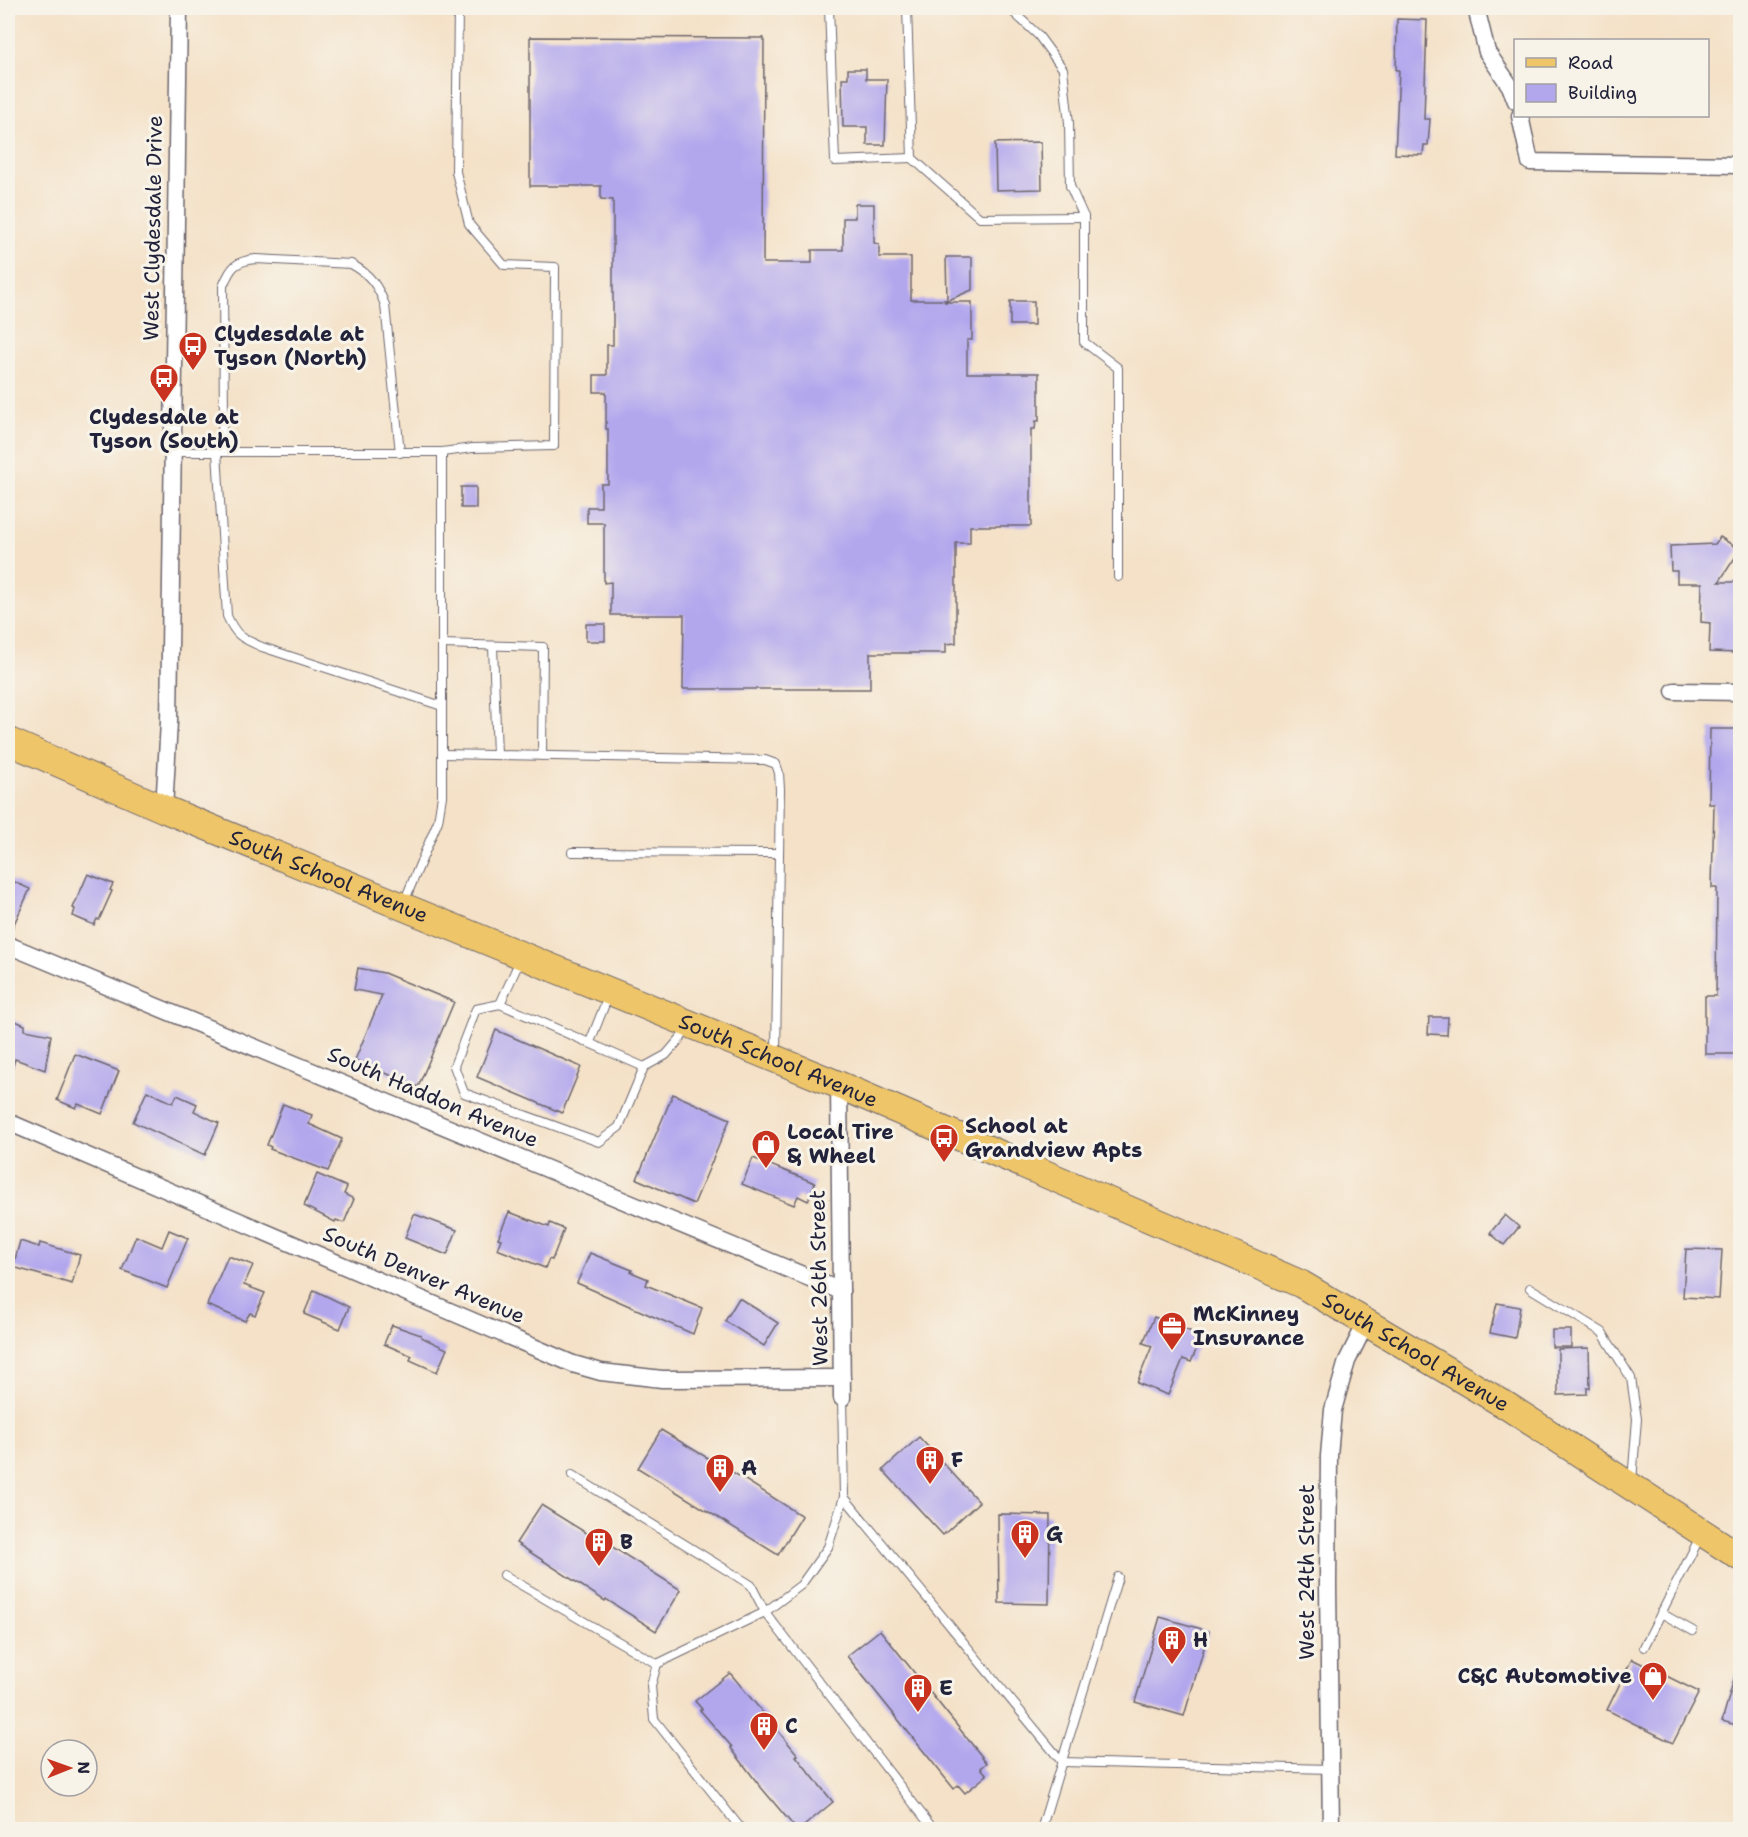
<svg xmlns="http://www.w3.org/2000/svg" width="1748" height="1837" font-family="'Shantell Sans',sans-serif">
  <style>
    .building { fill: #b2a7ed }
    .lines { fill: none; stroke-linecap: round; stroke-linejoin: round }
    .lane-casing { stroke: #6c656c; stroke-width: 10 }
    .street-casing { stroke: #6c656c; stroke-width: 19 }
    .primary-casing { stroke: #6c656c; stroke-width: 29 }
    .lane { stroke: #fff; stroke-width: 8 }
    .street { stroke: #fff; stroke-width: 16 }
    .primary { stroke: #eec569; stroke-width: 27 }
    .labels { text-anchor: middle; stroke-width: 6; stroke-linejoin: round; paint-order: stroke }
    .street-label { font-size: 21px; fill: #22223b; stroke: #f7f3e8 }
    .poi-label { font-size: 21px; font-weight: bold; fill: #22223b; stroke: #f7f3e8; text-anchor: start }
  </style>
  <rect width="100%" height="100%" fill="#f7f3e8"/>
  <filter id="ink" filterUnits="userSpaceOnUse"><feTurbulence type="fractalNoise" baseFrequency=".0167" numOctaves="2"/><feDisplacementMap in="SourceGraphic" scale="12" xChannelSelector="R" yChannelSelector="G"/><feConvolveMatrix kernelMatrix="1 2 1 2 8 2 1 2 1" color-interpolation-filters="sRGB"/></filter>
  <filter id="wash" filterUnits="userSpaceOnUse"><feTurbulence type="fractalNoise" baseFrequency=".008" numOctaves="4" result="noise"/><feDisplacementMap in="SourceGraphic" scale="24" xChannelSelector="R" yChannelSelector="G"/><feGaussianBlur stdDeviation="1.35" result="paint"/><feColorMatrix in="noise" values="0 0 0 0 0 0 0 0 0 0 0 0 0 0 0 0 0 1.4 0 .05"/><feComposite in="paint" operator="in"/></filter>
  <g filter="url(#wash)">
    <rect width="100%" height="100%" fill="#f4e1c7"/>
    <g id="blocks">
      <g class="building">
        <polygon points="1397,19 1427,20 1424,119 1430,119 1428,145 1424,145 1423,155 1395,154 1399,70 1396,70"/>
        <polygon points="530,37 764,38 763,263 812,263 812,250 843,250 843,218 855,218 855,204 874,204 874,243 879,244 879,257 911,257 911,300 947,300 946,257 972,257 972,290 944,302 972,302 972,340 967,340 967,373 1039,373 1039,421 1036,421 1035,429 1031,429 1031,526 970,526 970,543 956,543 956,643 946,644 946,653 870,653 870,689 683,689 684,615 611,615 611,582 604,583 604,523 587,523 587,507 601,507 601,484 608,484 608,429 606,429 606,392 594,392 594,375 607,375 607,345 613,345 613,200 601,199 601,186 530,186"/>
        <polygon points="848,69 866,69 866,79 887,79 885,145 867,145 867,127 843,127 842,78 848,78"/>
        <polygon points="1041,142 1042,189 996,190 995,143"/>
        <rect x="1010" y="301" width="24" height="24"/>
        <rect x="461" y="487" width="15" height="21"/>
        <polygon points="1720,537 1740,550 1719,582 1740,582 1740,653 1709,652 1710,623 1701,622 1702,583 1677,583 1677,571 1671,571 1670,546 1715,544"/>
        <rect x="586" y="624" width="19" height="17"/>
        <polygon points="1710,729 1740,729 1740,972 1736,972 1736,1014 1740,1014 1739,1034 1735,1034 1735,1054 1705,1054 1705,996 1716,996 1717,888 1712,888 1714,804 1709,804"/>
        <polygon points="88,874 113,884 110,890 112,891 99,920 97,919 94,925 73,916 75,909 73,908"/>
        <polygon points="8,879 30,889 9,935 8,935"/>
        <polygon points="358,968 384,973 454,1002 418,1087 355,1060 382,995 354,990"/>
        <polygon points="1429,1017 1448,1017 1447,1035 1428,1034"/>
        <polygon points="8,1018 25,1025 25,1030 51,1035 45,1070 15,1059 12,1069 8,1068"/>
        <polygon points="496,1030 581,1067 562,1113 477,1077"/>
        <polygon points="75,1054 119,1071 102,1114 78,1104 76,1108 57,1100"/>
        <polygon points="147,1091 173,1103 177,1095 197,1104 194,1111 219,1123 205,1155 133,1122"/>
        <polygon points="673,1094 730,1119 694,1204 637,1179"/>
        <polygon points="283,1104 312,1115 309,1124 342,1139 328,1171 270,1149 271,1147 267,1145"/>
        <polygon points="753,1158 815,1183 808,1201 798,1196 794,1205 742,1184"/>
        <polygon points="317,1174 347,1187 344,1194 354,1199 344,1223 336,1220 335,1222 304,1206"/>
        <polygon points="509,1212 549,1227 550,1223 564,1229 552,1260 549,1259 545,1268 497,1249 501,1239 498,1238"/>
        <polygon points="414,1214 457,1230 447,1255 405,1238"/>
        <polygon points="1505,1215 1519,1227 1504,1245 1490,1233"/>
        <polygon points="169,1230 188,1238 167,1288 122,1270 136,1236 162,1247"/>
        <polygon points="20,1241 39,1247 40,1243 80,1255 72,1284 13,1267"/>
        <polygon points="1686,1249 1722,1250 1719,1299 1683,1297"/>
        <polygon points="590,1253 632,1270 631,1272 648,1279 646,1285 702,1308 693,1334 577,1283"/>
        <polygon points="228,1256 253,1265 244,1285 265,1293 255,1315 250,1313 245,1321 207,1305"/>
        <polygon points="314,1290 349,1307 340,1329 304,1314"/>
        <polygon points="739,1298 778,1323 764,1346 725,1321"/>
        <polygon points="1497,1303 1520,1307 1515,1338 1490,1333"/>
        <polygon points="1154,1317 1202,1336 1191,1362 1183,1359 1168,1395 1137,1383 1152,1346 1143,1343"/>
        <polygon points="392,1325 421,1335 421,1337 447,1349 437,1372 410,1360 412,1356 384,1344"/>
        <rect x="1552" y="1330" width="19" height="17"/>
        <polygon points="1589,1348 1590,1388 1587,1388 1587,1394 1558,1395 1558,1349"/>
        <polygon points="661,1430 711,1460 712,1459 802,1516 778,1555 638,1468"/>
        <polygon points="919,1437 979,1502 943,1535 883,1470"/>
        <polygon points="541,1505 591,1536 592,1534 681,1590 656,1631 606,1599 605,1601 516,1543"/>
        <polygon points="998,1514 1050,1515 1049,1604 999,1603"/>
        <polygon points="1160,1617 1209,1631 1184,1716 1135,1702"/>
        <polygon points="880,1630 987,1763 981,1768 987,1775 965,1793 958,1785 954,1789 847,1656"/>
        <polygon points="1632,1659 1699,1692 1673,1743 1607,1710"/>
        <polygon points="1736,1672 1740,1672 1740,1726 1722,1721"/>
        <polygon points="730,1673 798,1755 796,1756 833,1802 799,1830 797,1830 759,1785 731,1748 732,1747 700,1710 702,1709 695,1701"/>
      </g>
    </g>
  </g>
  <g filter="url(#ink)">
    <use href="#blocks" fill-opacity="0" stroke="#6c656c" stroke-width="1.5"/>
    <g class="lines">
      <g class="lane-casing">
        <g id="lane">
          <polyline points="829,8 835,161 912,158"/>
          <polyline points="907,8 912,158 980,218 1084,217"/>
          <polyline points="1004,8 1011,10 1038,35 1063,69 1069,123 1070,186 1084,217 1084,342 1118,368 1118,577"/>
          <polyline points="173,452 442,452 442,796 438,821 404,902"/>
          <polyline points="442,452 473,448 554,446 555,267 504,265 469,224 456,172 458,8"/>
          <path d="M400 453 385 305C378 286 370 274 351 264L256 259C235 261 231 267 223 286L224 419 217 452 227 616C236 636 241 638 262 647L442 706"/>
          <polyline points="442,644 543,647 542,756"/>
          <polyline points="493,646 497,755"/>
          <polyline points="442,754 765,760 776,764 779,773 780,789 776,1054"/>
          <polyline points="572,852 779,853"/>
          <polyline points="521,958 500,1004 476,1009 454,1066 464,1093 599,1142 619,1127 644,1067 666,1055 690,1027"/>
          <polyline points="500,1004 644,1067"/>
          <polyline points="590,1042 609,994"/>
          <polyline points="1530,1288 1602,1332 1631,1378 1637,1419 1632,1481"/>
          <polyline points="842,1398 844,1497 1062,1762 1331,1769"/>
          <polyline points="572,1475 751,1585 765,1612 934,1830"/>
          <polyline points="504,1575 657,1664 651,1686 654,1719 742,1830"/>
          <polyline points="1661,1613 1693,1631"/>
          <polyline points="1644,1647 1701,1535"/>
          <polyline points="657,1664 765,1612 801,1585 828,1547 844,1497"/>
          <polyline points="1041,1830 1118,1577"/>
        </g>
      </g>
      <g class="street-casing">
        <g id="street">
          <polyline points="1476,8 1487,52 1510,86 1516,101"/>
          <polyline points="1520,116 1530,162 1740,165"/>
          <polyline points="1674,691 1740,692"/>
          <polyline points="164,809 169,722 179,8"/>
          <polyline points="8,945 841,1291"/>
          <polyline points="839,1085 842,1398"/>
          <polyline points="8,1122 573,1364 601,1372 662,1379 842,1378"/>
          <polyline points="1331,1830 1328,1585 1329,1456 1333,1410 1347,1361 1367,1321"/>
        </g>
      </g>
      <g class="primary-casing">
        <g id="primary">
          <path id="s1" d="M8 741 164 809 839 1085 1301 1284 1507 1406 1740 1557"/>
        </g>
      </g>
      <use href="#lane" class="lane"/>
      <use href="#street" class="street"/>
      <use href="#primary" class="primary"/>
    </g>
  </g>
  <defs>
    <g id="bus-pin" transform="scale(1.5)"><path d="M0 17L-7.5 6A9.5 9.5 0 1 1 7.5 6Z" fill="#c8321e" stroke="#f7f3e8"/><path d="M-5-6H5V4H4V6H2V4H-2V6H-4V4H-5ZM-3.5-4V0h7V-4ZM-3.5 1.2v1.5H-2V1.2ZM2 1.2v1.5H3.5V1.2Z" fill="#fff"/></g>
    <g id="shop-pin" transform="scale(1.5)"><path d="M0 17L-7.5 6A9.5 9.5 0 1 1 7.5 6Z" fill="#c8321e" stroke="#f7f3e8"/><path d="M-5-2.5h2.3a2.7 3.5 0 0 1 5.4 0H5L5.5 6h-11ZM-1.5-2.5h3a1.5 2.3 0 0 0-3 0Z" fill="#fff"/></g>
    <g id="office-pin" transform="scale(1.5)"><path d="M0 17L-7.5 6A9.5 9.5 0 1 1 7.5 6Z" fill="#c8321e" stroke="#f7f3e8"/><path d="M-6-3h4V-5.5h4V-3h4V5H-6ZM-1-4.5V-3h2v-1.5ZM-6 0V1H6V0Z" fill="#fff"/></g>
    <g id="building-pin" transform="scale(1.5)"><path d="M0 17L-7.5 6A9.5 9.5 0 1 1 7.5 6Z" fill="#c8321e" stroke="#f7f3e8"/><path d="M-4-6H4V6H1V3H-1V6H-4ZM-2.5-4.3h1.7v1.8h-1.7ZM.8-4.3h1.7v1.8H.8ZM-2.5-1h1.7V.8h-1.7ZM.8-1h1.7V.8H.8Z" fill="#fff"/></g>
  </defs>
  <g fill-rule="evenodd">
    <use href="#bus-pin" x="193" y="346"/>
    <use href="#bus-pin" x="164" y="378"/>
    <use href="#bus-pin" x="944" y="1138"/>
    <use href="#shop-pin" x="766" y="1144"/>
    <use href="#office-pin" x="1172" y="1326"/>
    <use href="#building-pin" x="930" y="1460"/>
    <use href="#building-pin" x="720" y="1468"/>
    <use href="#building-pin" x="1025" y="1534"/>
    <use href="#building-pin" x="599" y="1542"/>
    <use href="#building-pin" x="1172" y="1640"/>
    <use href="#shop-pin" x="1653" y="1676"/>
    <use href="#building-pin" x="918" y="1688"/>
    <use href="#building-pin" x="764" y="1726"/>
  </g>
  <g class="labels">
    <g class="street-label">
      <text transform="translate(153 228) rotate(-89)" y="7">West Clydesdale Drive</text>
      <text dy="7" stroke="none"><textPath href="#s1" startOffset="348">South School Avenue</textPath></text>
      <text dy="7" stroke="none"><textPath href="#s1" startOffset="834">South School Avenue</textPath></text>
      <text transform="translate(433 1097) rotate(23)" y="7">South Haddon Avenue</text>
      <text transform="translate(424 1275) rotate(23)" y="7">South Denver Avenue</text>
      <text transform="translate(819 1278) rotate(-91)" y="7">West 26th Street</text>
      <text dy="7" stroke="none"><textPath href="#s1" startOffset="1536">South School Avenue</textPath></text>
      <text transform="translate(1307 1572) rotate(-90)" y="7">West 24th Street</text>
    </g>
    <g class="poi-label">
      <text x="214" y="341">Clydesdale at<tspan x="214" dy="24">Tyson (North)</tspan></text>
      <text x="164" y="424" text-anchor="middle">Clydesdale at<tspan x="164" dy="24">Tyson (South)</tspan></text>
      <text x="965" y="1133">School at<tspan x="965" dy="24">Grandview Apts</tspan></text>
      <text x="787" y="1139">Local Tire<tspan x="787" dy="24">&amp; Wheel</tspan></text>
      <text x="1193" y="1321">McKinney<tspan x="1193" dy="24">Insurance</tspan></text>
      <text x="951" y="1467">F</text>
      <text x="741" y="1475">A</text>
      <text x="1046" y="1541">G</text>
      <text x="620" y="1549">B</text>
      <text x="1193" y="1647">H</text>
      <text x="1632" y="1683" text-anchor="end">C&amp;C Automotive</text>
      <text x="939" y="1695">E</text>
      <text x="785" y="1733">C</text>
    </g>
  </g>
  <rect width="1748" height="1837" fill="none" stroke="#f7f3e8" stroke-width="30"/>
  <rect x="1514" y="39" width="195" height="78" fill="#f7f3e8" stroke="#a29fa3" stroke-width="1.5"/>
  <rect x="1526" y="58" width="30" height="9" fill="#eec569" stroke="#a29fa3" stroke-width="1.5"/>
  <text x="1568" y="69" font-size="18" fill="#22223b">Road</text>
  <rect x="1526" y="84" width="30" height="18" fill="#b2a7ed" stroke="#a29fa3" stroke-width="1.5"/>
  <text x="1568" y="99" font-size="18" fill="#22223b">Building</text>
  <g transform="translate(69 1768) rotate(89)"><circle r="28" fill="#f7f3e8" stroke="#a29fa3" stroke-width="1.5"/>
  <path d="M0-4.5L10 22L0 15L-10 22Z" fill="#c8321e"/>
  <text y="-9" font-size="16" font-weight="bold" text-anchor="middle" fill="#22223b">N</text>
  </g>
</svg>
